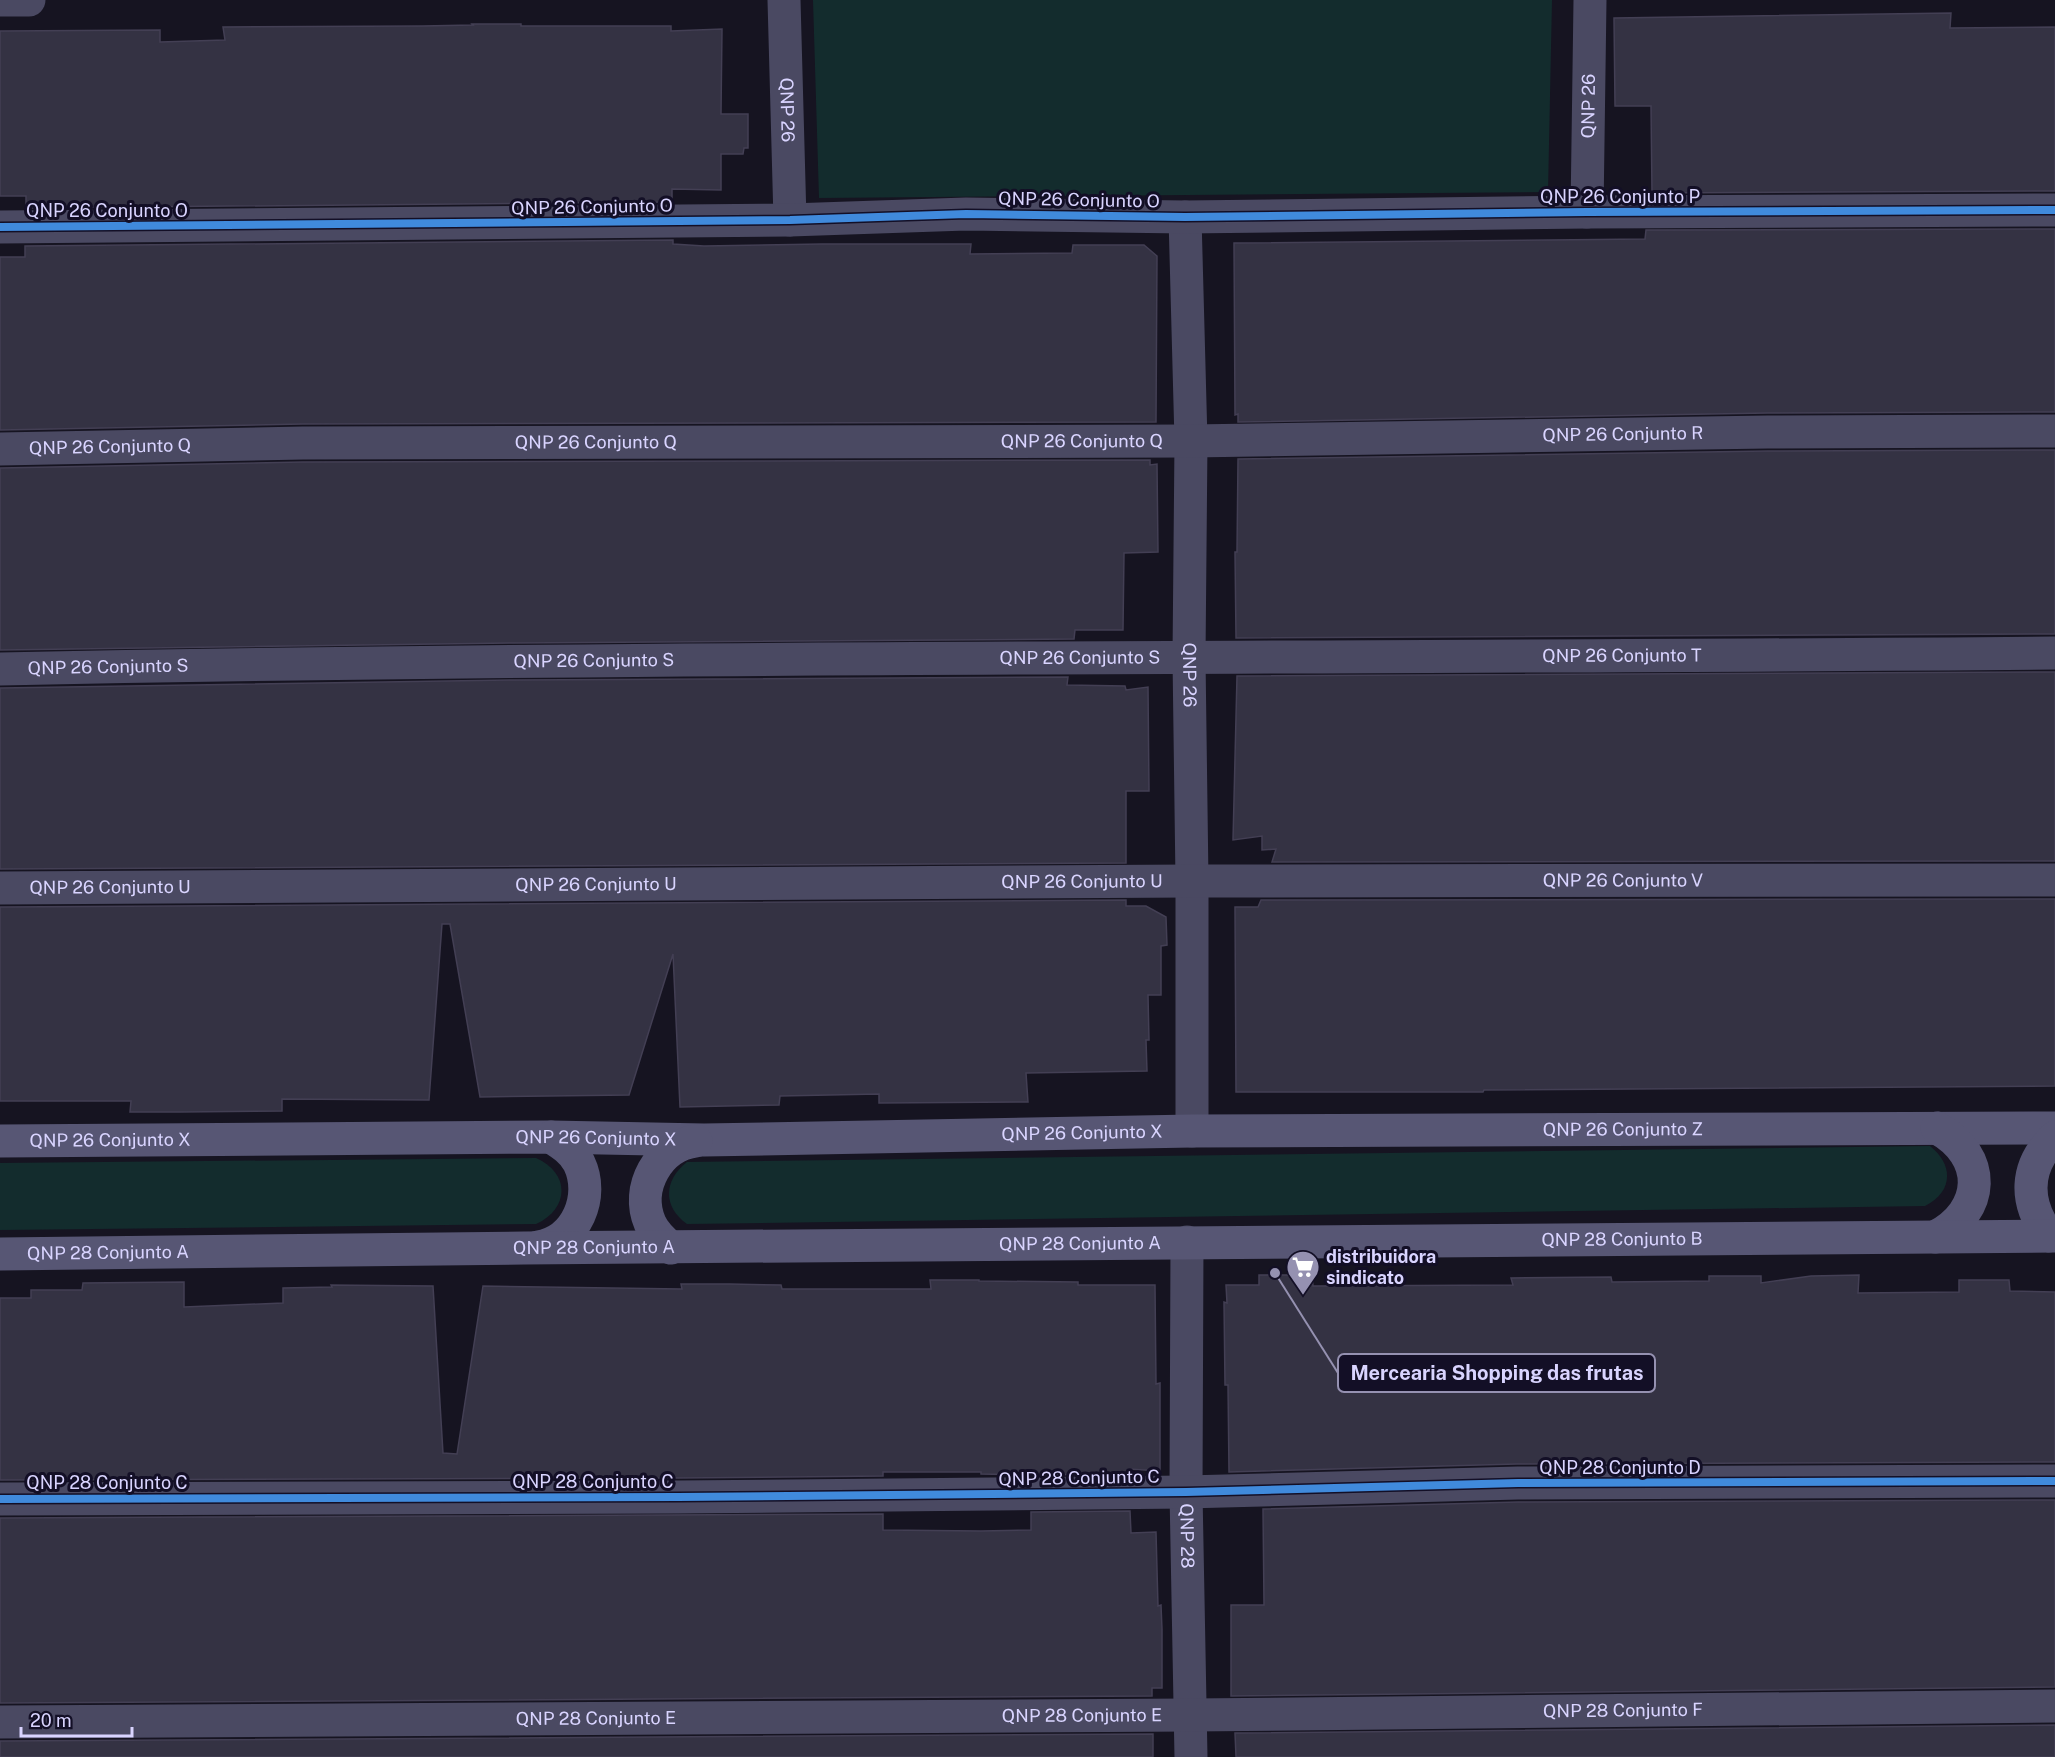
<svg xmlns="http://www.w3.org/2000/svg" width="2055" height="1757" font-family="'Public Sans',sans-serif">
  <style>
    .green { fill: #132c2d }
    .building { fill: #343243; stroke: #433f54; stroke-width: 1.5 }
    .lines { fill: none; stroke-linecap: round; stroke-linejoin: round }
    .street { stroke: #4a4962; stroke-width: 33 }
    .secondary { stroke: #575674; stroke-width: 33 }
    .cycleway-casing { stroke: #130f26; stroke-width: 11 }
    .cycleway { stroke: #408adc; stroke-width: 8 }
    .labels { text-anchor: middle; stroke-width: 6; stroke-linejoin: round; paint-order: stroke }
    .street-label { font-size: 18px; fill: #d9d4ff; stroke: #130f26 }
    .poi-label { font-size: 18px; font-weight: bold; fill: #d9d4ff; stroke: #130f26; text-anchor: start }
    .leader { fill: none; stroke: #9591b1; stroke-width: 2 }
    .callout-dot { fill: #9591b1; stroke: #130f26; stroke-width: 2 }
    .callout { fill: #130f26; stroke: #9591b1; stroke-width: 2 }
    .callout-label { font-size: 20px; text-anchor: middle; font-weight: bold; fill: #d9d4ff }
  </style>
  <rect width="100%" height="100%" fill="#161421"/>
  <g class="green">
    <polygon points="813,0 1552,0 1548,192 819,198"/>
    <path d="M1930 1146C1954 1165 1953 1192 1925 1206L687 1224C662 1206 664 1180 687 1162Z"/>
    <path d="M536 1158C570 1173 570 1208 536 1224L0 1230V1163Z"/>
  </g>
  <g class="building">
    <polygon points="1951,13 1950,28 2055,27 2055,191 1652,193 1651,106 1615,106 1614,18"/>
    <polygon points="472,24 521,24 521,26 671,26 671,31 722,29 721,114 748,114 748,148 744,148 743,154 721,154 721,190 672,189 672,202 26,208 26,196 0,196 0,31 160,30 160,42 225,40 223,27 422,26 473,25"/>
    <polygon points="2055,229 2055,412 1768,413 1238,422 1238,414 1235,415 1234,243 1645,239 1646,230"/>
    <polygon points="673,240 673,244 704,246 822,244 971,244 970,254 1072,253 1073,245 1144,245 1157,256 1156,422 303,424 0,430 0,257 25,257 25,246"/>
    <polygon points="2055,450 2055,634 1236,638 1235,552 1237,552 1238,459 1768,451"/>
    <polygon points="1150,460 1150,465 1157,464 1158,552 1124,553 1123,630 1075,630 1074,639 514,643 0,650 0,468 303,462"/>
    <polygon points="2055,672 2055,861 1272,862 1276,849 1262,850 1262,836 1233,840 1237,676"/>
    <polygon points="1068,677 1067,685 1125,686 1126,690 1148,687 1149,791 1126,791 1126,863 0,869 0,688 514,680"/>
    <polygon points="2055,899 2055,1086 1484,1090 1483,1092 1236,1092 1235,907 1258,907 1261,900"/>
    <polygon points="1126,900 1126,906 1146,906 1166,917 1167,945 1161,946 1161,995 1148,995 1149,1040 1146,1040 1147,1071 1026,1073 1028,1102 879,1103 879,1094 780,1096 779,1105 680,1107 673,954 629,1095 480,1097 450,924 442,924 429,1100 282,1099 282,1111 180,1112 130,1112 131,1101 0,1101 0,907"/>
    <polygon points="1259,1275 1312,1275 1313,1286 1513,1285 1511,1278 1611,1277 1612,1282 1709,1281 1709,1276 1761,1276 1761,1283 1811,1276 1859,1275 1858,1293 1959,1292 1959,1280 2009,1280 2010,1291 2055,1292 2055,1462 1517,1464 1229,1472 1228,1385 1225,1385 1224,1302 1227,1303 1226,1285 1259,1285"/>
    <polygon points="930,1280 979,1280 979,1281 1078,1282 1078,1285 1155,1285 1156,1384 1160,1383 1160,1471 1129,1469 1129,1474 1031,1475 981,1474 981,1472 883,1472 883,1476 678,1478 0,1480 0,1298 31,1298 31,1290 82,1290 83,1283 184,1282 184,1307 283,1303 283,1288 332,1287 331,1285 433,1286 443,1453 457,1454 483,1286 682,1289 681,1284 730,1284 781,1285 782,1289 931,1289"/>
    <polygon points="2055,1500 2055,1687 1231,1696 1231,1605 1264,1605 1263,1509 1518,1502"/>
    <polygon points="1130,1511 1131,1533 1156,1532 1158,1606 1161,1605 1162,1629 1162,1688 1152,1688 1152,1696 0,1703 0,1518 883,1514 883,1530 981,1531 1031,1530 1031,1512"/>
    <polygon points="2055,1725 2055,1757 1236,1757 1235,1733"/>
    <polygon points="1153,1734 1153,1757 0,1757 0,1741"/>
  </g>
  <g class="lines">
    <g class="street">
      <polyline points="0,0 29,0"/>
      <path id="s1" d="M784 0 790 220"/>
      <path id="s2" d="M1587 212 1590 0"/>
      <path id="s3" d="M1185 217 1191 441 1189 658 1192 881V1131"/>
      <polyline points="0,227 790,220 966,214 1185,217 1587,212 2055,210"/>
      <path id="s4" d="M0 449 303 443 1191 441 1768 432 2055 431"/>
      <path id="s5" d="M0 669C685 655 1370 659 2055 653"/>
      <path id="s6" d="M0 888 1192 881 2055 880"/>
      <path id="s7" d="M1187 1242 1186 1492 1191 1757"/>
      <polyline points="0,1499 678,1497 1186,1492 1518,1483 2055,1481"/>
      <path id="s8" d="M0 1722 1191 1715 2055 1706"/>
    </g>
    <g class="secondary">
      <path id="s9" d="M0 1141 551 1137 704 1140 1192 1131 2055 1128"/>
      <path d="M2049 1236C2024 1202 2024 1167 2055 1137"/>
      <path d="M1935 1237C1986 1211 1988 1156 1937 1128"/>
      <path d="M538 1247C577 1241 595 1196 579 1163 573 1151 562 1144 551 1137"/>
      <path d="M671 1248C663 1241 654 1233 650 1223 635 1188 658 1146 696 1141"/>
      <path id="s10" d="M0 1254 524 1248 2055 1236"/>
    </g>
    <g class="cycleway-casing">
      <g id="cycleway">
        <polyline points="0,227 790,220 966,214 1185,217 1587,212 2055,210"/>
        <polyline points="0,1499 678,1497 1186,1492 1518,1483 2055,1481"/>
      </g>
    </g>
    <use href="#cycleway" class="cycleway"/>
  </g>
  <defs>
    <g id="supermarket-pin" transform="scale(1.725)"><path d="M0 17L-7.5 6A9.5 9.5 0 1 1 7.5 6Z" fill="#9591b1" stroke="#130f26"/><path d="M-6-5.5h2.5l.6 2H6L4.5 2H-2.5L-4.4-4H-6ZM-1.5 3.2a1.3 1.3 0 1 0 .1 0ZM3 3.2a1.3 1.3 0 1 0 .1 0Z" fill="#fff"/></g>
  </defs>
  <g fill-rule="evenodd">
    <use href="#supermarket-pin" x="1303" y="1267"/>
  </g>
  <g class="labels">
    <g class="street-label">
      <text dy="6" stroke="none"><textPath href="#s2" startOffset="106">QNP 26</textPath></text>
      <text dy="6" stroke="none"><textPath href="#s1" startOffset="110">QNP 26</textPath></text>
      <text x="1620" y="203">QNP 26 Conjunto P</text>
      <text transform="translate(1079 200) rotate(1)" y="6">QNP 26 Conjunto O</text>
      <text transform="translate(592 207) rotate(-1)" y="6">QNP 26 Conjunto O</text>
      <text x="107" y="217">QNP 26 Conjunto O</text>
      <text dy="6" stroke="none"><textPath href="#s4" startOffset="1623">QNP 26 Conjunto R</textPath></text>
      <text dy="6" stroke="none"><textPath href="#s4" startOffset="596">QNP 26 Conjunto Q</textPath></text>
      <text dy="6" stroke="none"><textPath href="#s4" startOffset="1082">QNP 26 Conjunto Q</textPath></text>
      <text dy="6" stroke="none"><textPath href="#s4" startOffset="110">QNP 26 Conjunto Q</textPath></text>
      <text dy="6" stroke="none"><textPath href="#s5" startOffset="1622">QNP 26 Conjunto T</textPath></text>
      <text dy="6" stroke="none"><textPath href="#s5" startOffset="1080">QNP 26 Conjunto S</textPath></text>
      <text dy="6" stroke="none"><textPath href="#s5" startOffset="594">QNP 26 Conjunto S</textPath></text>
      <text dy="6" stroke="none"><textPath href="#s5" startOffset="108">QNP 26 Conjunto S</textPath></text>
      <text dy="6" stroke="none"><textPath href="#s3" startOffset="458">QNP 26</textPath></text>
      <text dy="6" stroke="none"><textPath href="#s6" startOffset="1623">QNP 26 Conjunto V</textPath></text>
      <text dy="6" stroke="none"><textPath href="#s6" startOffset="1082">QNP 26 Conjunto U</textPath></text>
      <text dy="6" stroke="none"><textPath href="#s6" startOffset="596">QNP 26 Conjunto U</textPath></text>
      <text dy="6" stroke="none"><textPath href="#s6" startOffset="110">QNP 26 Conjunto U</textPath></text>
      <text dy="6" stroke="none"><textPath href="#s9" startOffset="1623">QNP 26 Conjunto Z</textPath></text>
      <text dy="6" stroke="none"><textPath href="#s9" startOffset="1082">QNP 26 Conjunto X</textPath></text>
      <text dy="6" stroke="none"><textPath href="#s9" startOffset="596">QNP 26 Conjunto X</textPath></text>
      <text dy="6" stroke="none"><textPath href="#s9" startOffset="110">QNP 26 Conjunto X</textPath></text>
      <text dy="6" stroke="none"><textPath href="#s10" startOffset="1622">QNP 28 Conjunto B</textPath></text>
      <text dy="6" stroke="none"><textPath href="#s10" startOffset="1080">QNP 28 Conjunto A</textPath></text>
      <text dy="6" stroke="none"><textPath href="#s10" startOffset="594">QNP 28 Conjunto A</textPath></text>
      <text dy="6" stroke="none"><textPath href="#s10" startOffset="108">QNP 28 Conjunto A</textPath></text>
      <text x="1620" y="1474">QNP 28 Conjunto D</text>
      <text transform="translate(1079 1478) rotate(-1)" y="6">QNP 28 Conjunto C</text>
      <text x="593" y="1488">QNP 28 Conjunto C</text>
      <text x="107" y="1489">QNP 28 Conjunto C</text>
      <text dy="6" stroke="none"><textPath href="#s7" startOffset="294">QNP 28</textPath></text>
      <text dy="6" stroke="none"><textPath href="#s8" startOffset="1623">QNP 28 Conjunto F</textPath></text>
      <text dy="6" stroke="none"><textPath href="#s8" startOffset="1082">QNP 28 Conjunto E</textPath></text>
      <text dy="6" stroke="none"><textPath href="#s8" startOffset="596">QNP 28 Conjunto E</textPath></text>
    </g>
    <g class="poi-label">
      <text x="1326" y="1263">distribuidora<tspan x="1326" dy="21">sindicato</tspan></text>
    </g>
  </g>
  <path class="leader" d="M1275 1273L1338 1373"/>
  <circle class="callout-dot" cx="1275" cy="1273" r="6"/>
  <rect class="callout" x="1338" y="1354" width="317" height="38" rx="6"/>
  <g class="callout-label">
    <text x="1497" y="1380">Mercearia Shopping das frutas</text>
  </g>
  <path d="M21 1727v9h111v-9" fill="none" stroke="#d9d4ff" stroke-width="3"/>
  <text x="30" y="1727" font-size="18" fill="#d9d4ff" stroke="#130f26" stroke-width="4.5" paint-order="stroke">20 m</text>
</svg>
